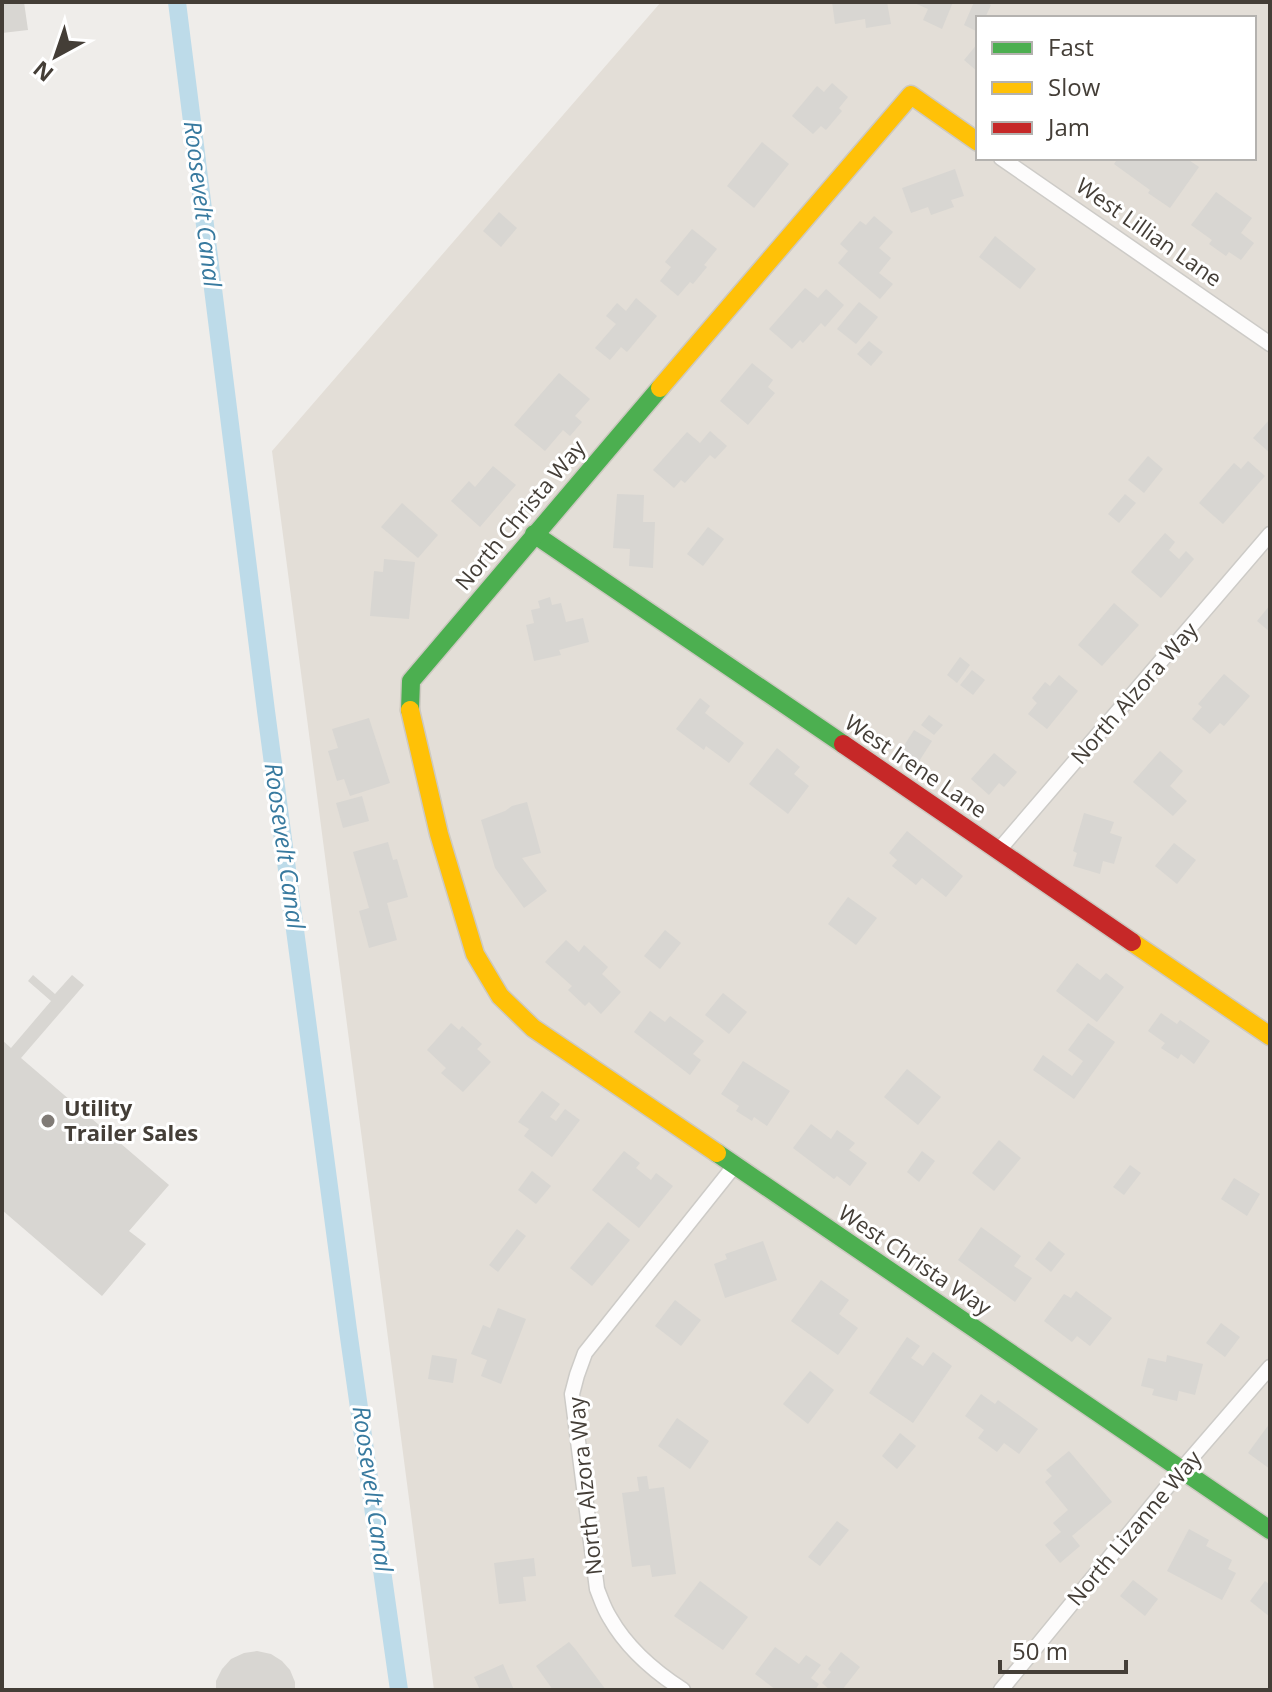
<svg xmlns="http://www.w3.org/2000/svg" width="1272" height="1692" font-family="'Open Sans',sans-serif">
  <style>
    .residential { fill: #e3ded7; fill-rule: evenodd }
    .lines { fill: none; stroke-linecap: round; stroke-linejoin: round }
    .canal { stroke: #bddbe9; stroke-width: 18 }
    .building { fill: #d8d6d2 }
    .street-casing { stroke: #cdcbc7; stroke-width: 17 }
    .fast-casing { stroke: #cdc9c1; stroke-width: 21 }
    .slow-casing { stroke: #cdc9c1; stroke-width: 21 }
    .jam-casing { stroke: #cdc9c1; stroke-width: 21 }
    .street { stroke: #fdfcfc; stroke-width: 14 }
    .fast { stroke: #4caf50; stroke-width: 18 }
    .slow { stroke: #ffc107; stroke-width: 18 }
    .jam { stroke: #c62828; stroke-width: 18 }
    .poi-dot { fill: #807b76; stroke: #fff; stroke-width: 3 }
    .labels { text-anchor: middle; stroke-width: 6; stroke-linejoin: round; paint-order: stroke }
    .street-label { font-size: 22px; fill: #443e37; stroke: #fff }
    .poi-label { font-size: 22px; font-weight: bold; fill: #443e37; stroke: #fff; text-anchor: start }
    .water-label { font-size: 24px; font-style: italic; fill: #387a9f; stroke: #fff }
  </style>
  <rect width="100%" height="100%" fill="#efedea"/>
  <path class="residential" d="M661 2H1270V1690H434L272 451ZM978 18H1254V158H978Z"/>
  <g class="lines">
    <polyline class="canal" points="177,2 266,711 348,1330 399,1690"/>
  </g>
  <g class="building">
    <polygon points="2,2 24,2 28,30 2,33"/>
    <polygon points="832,2 887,2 891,24 866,28 865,19 835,24"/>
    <polygon points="912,2 953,2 942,29 923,20 928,9"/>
    <polygon points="974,2 985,2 991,5 985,18 978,18 978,32 964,25"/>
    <polygon points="978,43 978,72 964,60"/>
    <polygon points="832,83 848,97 839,108 842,111 826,130 821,126 813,134 792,116 817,86 824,92"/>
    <polygon points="762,142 789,164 754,208 727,186"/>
    <polygon points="1118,158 1167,158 1170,160 1171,158 1186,158 1199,167 1170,208 1148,193 1150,190 1114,164"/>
    <polygon points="955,169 964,196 951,200 954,207 931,215 928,207 911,213 902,188"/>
    <polygon points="1216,192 1252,218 1241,233 1254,243 1241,260 1229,252 1226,256 1209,244 1212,240 1191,225"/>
    <polygon points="499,212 517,228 501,247 483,231"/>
    <polygon points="874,216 893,232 879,248 891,258 879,273 893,284 880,299 838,263 848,251 840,244 860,221 866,225"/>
    <polygon points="692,229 717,249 704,265 707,267 693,284 690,282 678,296 660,281 671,267 665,262"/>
    <polygon points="995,236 1036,269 1020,289 979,257"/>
    <polygon points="805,288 818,298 826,289 844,305 825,327 821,323 803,343 800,340 792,349 769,329"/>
    <polygon points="636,298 657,316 627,352 621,347 610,360 595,348 616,324 606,316 617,303 626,311"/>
    <polygon points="859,302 878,317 856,344 837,329"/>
    <polygon points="869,341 883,352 871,366 857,354"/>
    <polygon points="752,363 773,380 768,387 775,393 748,425 720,401"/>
    <polygon points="559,373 590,399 575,416 582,422 570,436 563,430 545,451 514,425"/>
    <polygon points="1270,419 1270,453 1253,438"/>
    <polygon points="710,431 727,446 715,459 710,455 685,483 681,480 674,488 653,470 687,432 700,443"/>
    <polygon points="1148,456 1163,469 1144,493 1128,480"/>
    <polygon points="1248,461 1265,476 1223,524 1199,503 1234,463 1241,469"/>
    <polygon points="493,466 516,485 480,527 451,501 469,481 475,487"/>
    <polygon points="617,494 644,495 643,522 655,522 653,568 629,566 630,549 613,548"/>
    <polygon points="1125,494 1136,503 1119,523 1108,514"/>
    <polygon points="402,503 438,535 418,558 381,527"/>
    <polygon points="708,527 724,539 703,566 687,554"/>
    <polygon points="1165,533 1175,542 1169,550 1179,559 1186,551 1194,559 1161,598 1131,572"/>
    <polygon points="384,559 415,562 409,619 370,616 374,571 383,572"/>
    <polygon points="550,597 552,605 561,603 566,622 583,618 589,642 559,650 561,655 534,661 526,625 534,623 531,610 540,608 538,601"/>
    <polygon points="1114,603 1139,625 1102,666 1078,645"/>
    <polygon points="1270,605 1270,632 1257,621"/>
    <polygon points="960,657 970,665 957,683 947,675"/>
    <polygon points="972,670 985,680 973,695 960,685"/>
    <polygon points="1224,674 1250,696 1224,726 1220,723 1210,734 1192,719 1202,707 1198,704"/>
    <polygon points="1059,675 1078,691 1047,729 1028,714 1037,703 1032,698 1045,682 1050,686"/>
    <polygon points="700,698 710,706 705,713 744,743 729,763 706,746 704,750 676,729"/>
    <polygon points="929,715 943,725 934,735 921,725"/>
    <polygon points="369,718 390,783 350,796 344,779 337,781 328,751 338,748 332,729"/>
    <polygon points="914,730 932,741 916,766 898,755"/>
    <polygon points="777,748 800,767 794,774 809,786 788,814 749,784"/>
    <polygon points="1160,751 1183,771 1170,786 1187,801 1173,816 1133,782"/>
    <polygon points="994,753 1017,772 1004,787 999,783 989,795 971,779"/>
    <polygon points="362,796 369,821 343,828 336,803"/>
    <polygon points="527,802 541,853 522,858 547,891 524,908 495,868 481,820 505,811 512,806"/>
    <polygon points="1084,813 1114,822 1110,833 1122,837 1114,864 1103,861 1100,874 1073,866 1077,853 1073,851"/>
    <polygon points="907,831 963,876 946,897 922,878 916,885 892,866 897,860 889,853"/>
    <polygon points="388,842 393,860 397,859 408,897 387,903 397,940 369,948 359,911 369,908 353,852"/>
    <polygon points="1174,843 1196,860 1177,884 1155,866"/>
    <polygon points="848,897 877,918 856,945 828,924"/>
    <polygon points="665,930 681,943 660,969 644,956"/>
    <polygon points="566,940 579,952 584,945 608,967 602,974 621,992 601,1014 589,1002 585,1006 568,990 572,986 545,962"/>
    <polygon points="1077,963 1100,980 1106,973 1124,987 1097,1022 1056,991"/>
    <polygon points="33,975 55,994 72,975 84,985 21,1058 169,1185 129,1231 146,1244 102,1296 2,1210 2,1040 11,1048 51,1001 28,981"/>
    <polygon points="723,993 747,1012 729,1034 705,1015"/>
    <polygon points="650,1011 665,1022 670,1016 704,1041 693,1054 701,1060 690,1075 634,1032"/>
    <polygon points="1161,1013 1177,1024 1180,1020 1210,1041 1194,1064 1181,1054 1178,1059 1161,1048 1165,1043 1148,1031"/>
    <polygon points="451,1023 459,1030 462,1026 482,1044 477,1049 491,1062 463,1092 441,1073 446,1068 427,1050"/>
    <polygon points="1088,1023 1115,1042 1074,1099 1033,1070 1043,1055 1072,1076 1083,1061 1068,1050"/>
    <polygon points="743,1061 790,1091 767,1126 754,1117 752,1121 736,1111 739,1106 721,1094"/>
    <polygon points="907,1069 941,1097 918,1125 884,1097"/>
    <polygon points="542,1091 560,1104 550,1117 556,1121 565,1109 580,1120 552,1157 524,1136 529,1129 518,1122"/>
    <polygon points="811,1124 831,1139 837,1130 855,1143 849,1150 867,1163 850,1186 837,1176 834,1179 793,1148"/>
    <polygon points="999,1140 1021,1158 994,1191 972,1173"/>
    <polygon points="624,1151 640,1163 636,1168 651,1180 656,1173 673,1186 639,1228 592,1190"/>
    <polygon points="922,1151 935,1161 919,1182 907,1172"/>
    <polygon points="1130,1165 1141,1173 1124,1195 1113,1187"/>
    <polygon points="532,1171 551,1186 536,1204 518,1190"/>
    <polygon points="1234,1178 1260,1194 1247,1216 1221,1199"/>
    <polygon points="608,1222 630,1240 592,1286 570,1268"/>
    <polygon points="981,1227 1021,1256 1014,1266 1032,1278 1015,1302 958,1260"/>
    <polygon points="517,1229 526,1236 498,1272 489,1265"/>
    <polygon points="763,1241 777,1280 725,1298 714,1264 727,1259 725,1254"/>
    <polygon points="1049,1241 1065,1254 1051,1272 1035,1259"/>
    <polygon points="821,1280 849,1300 839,1314 858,1328 838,1355 791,1321"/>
    <polygon points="1076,1291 1112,1318 1090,1346 1077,1336 1072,1342 1044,1321 1064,1294 1071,1298"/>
    <polygon points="675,1300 701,1320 681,1346 655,1326"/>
    <polygon points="498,1308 526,1319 501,1384 481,1376 487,1360 471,1354 483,1325 490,1328"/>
    <polygon points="1221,1323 1240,1337 1225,1357 1206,1343"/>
    <polygon points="907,1337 920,1346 911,1358 923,1366 933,1352 952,1366 913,1423 869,1393"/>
    <polygon points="432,1355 457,1359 453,1383 428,1379"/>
    <polygon points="1167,1355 1203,1364 1195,1395 1179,1391 1177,1401 1152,1395 1154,1389 1141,1386 1148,1358 1166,1362"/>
    <polygon points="810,1371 834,1390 808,1424 783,1404"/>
    <polygon points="981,1394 995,1404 998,1400 1038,1429 1019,1454 1004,1443 997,1452 978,1438 984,1430 965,1416"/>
    <polygon points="677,1418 709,1441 690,1469 658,1446"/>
    <polygon points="1270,1423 1270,1469 1248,1453"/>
    <polygon points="900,1433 916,1446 897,1469 882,1456"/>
    <polygon points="1069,1451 1112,1502 1072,1536 1080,1546 1060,1563 1045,1545 1061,1532 1053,1523 1068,1510 1045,1482 1052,1476 1046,1470"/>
    <polygon points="647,1476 649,1489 664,1487 676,1574 652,1577 650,1565 632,1567 622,1493 639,1491 637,1477"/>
    <polygon points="837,1521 849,1530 820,1566 808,1557"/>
    <polygon points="1189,1529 1209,1540 1206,1546 1232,1560 1228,1569 1236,1573 1222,1600 1167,1571"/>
    <polygon points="534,1558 536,1576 523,1577 526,1601 499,1604 494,1563"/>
    <polygon points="1133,1580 1158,1599 1145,1616 1120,1596"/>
    <polygon points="700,1581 748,1617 723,1650 674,1616"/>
    <polygon points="1265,1581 1270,1585 1270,1617 1250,1601"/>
    <polygon points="569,1642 576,1650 606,1690 553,1690 536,1666"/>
    <polygon points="775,1647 799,1664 806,1655 821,1665 811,1678 819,1684 815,1690 776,1690 755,1674"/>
    <polygon points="257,1651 271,1654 282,1661 290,1670 295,1682 295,1690 216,1690 216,1681 222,1669 231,1659 244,1653"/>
    <polygon points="841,1652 860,1667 842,1690 830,1690 822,1683 831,1672 828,1669"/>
    <polygon points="503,1664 514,1690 480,1690 474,1677"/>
  </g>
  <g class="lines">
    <g class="street-casing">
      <g id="street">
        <polyline points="1001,158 1270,344"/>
        <polyline points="998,851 1270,534"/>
        <path d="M683 1690C655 1672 627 1648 610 1618 604 1609 601 1599 597 1589L572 1394 577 1375 585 1353 735 1165"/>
        <polyline points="1001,1690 1181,1470 1270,1367"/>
      </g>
    </g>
    <g class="fast-casing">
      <g id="fast">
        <polyline points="534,534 843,744"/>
        <polyline points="410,710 411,681 660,388"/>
        <polyline points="717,1153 1270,1530"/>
      </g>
    </g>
    <g class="slow-casing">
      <g id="slow">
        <polyline points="660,388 911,95 978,142"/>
        <polyline points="410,710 439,834 475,954 500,996 533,1028 717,1153"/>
        <polyline points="1132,942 1270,1036"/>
      </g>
    </g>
    <g class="jam-casing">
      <polyline id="jam" points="843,744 1132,942"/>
    </g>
    <use href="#street" class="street"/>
    <use href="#fast" class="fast"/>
    <use href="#slow" class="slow"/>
    <use href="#jam" class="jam"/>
  </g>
  <circle class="poi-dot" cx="48" cy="1121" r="8"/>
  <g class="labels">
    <g class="street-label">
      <text transform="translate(1149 232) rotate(35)" y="8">West Lillian Lane</text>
      <text transform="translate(520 515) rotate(-50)" y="8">North Christa Way</text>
      <text transform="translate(1134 693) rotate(-49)" y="8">North Alzora Way</text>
      <text transform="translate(916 766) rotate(34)" y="8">West Irene Lane</text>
      <text transform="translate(915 1260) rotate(34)" y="8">West Christa Way</text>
      <text transform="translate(585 1486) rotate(-96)" y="8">North Alzora Way</text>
      <text transform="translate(1134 1528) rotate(-50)" y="8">North Lizanne Way</text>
    </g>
    <g class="poi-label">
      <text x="64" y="1116">Utility<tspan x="64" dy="25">Trailer Sales</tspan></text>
    </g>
    <g class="water-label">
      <text transform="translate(202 204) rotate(83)" y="8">Roosevelt Canal</text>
      <text transform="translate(284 846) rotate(82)" y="8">Roosevelt Canal</text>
      <text transform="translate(372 1489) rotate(82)" y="8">Roosevelt Canal</text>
    </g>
  </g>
  <rect width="1272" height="1692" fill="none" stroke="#443e37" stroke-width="8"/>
  <rect x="976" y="16" width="280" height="144" fill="#ffffff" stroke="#b4b2af" stroke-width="2"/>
  <rect x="992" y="42" width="40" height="12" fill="#4caf50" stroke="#b4b2af" stroke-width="2"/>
  <text x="1048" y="56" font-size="24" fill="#443e37">Fast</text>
  <rect x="992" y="82" width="40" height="12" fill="#ffc107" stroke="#b4b2af" stroke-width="2"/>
  <text x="1048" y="96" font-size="24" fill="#443e37">Slow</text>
  <rect x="992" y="122" width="40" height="12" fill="#c62828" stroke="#b4b2af" stroke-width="2"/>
  <text x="1048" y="136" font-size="24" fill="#443e37">Jam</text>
  <g transform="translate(56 56) rotate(220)" stroke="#ffffff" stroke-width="6" paint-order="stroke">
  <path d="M0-6L14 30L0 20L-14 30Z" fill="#443e37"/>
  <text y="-12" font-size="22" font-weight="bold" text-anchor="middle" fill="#443e37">N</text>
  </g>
  <path d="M1000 1660v12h126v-12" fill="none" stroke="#443e37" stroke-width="4"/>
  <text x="1012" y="1660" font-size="24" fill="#443e37" stroke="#ffffff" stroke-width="6" paint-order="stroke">50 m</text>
</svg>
